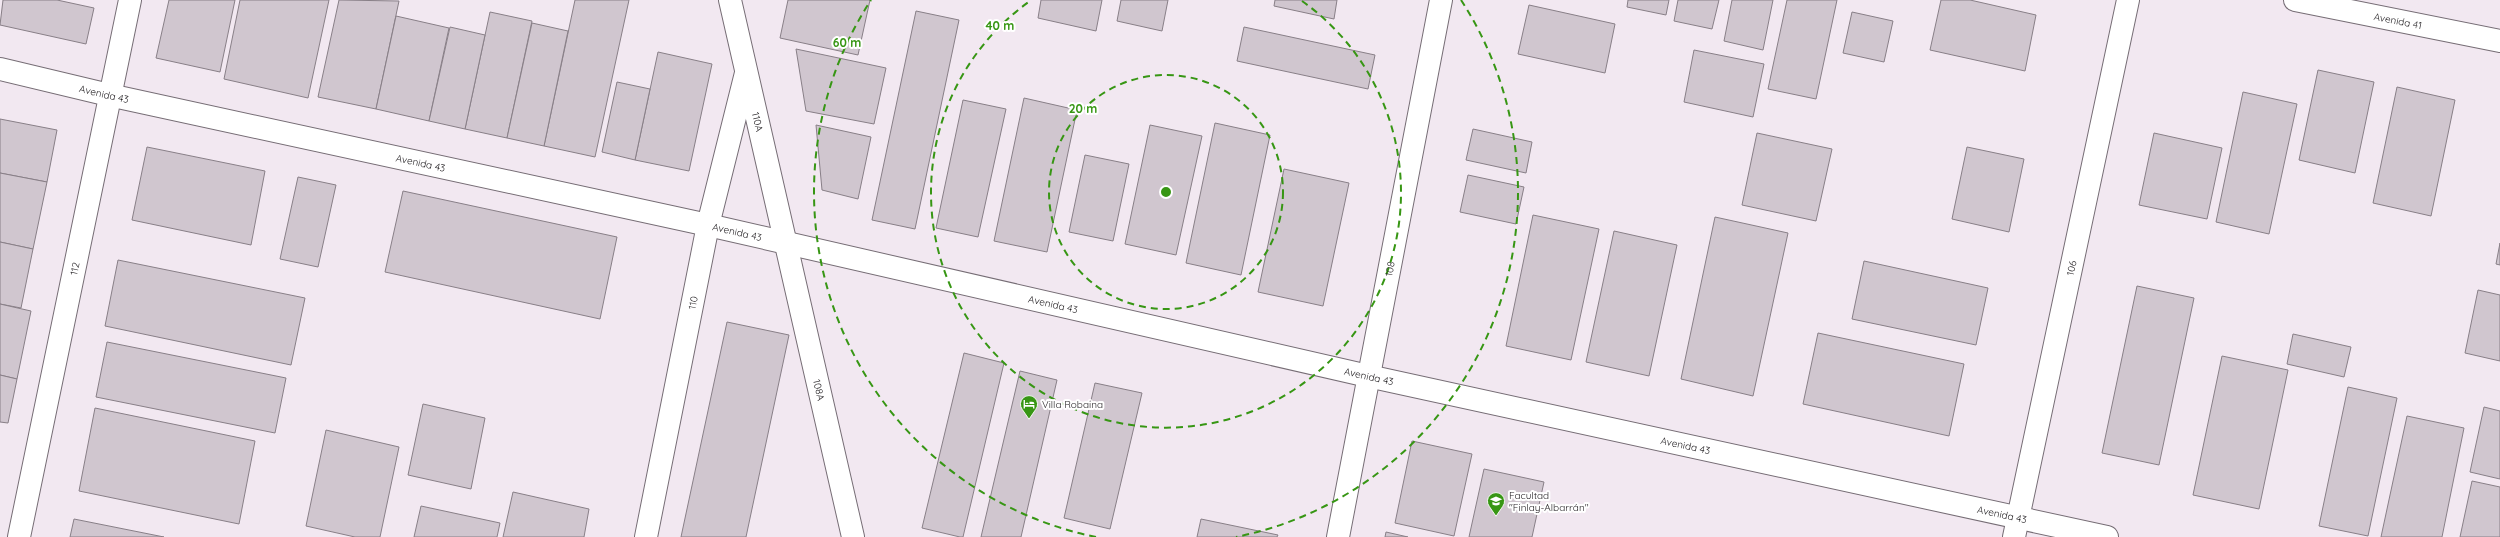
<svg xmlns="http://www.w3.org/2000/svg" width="2500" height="537" font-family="Quicksand,sans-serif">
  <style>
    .building { fill: #d0c6cf; stroke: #887f87 }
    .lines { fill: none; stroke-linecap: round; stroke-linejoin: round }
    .minor-casing { stroke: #766d75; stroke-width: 24 }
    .minor { stroke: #fff; stroke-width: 22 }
    .ring { fill: none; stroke: #379614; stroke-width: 2; stroke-dasharray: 7 5 }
    .labels { text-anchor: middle; stroke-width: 4; stroke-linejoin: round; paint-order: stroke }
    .street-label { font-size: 10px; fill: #282528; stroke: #fff }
    .poi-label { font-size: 10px; fill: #282528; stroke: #fff; text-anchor: start }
    .centre { fill: #379614; stroke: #fff; stroke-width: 2 }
    .ring-label { font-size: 12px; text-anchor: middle; font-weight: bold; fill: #379614; stroke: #fff; stroke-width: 4; stroke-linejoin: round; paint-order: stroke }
  </style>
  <rect width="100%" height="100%" fill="#f2e8f1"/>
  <g class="building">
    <polygon points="3,0 57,0 94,8 86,44 0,25"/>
    <polygon points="169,0 235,0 220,72 156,58"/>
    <polygon points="240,0 329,0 308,98 224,79"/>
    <polygon points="339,0 399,1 376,109 318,97"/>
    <polygon points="575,0 629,0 595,157 544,146"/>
    <polygon points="788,0 870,0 858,55 780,38"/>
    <polygon points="1041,0 1102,0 1096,31 1038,18"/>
    <polygon points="1121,0 1168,0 1162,31 1117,21"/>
    <polygon points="1275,0 1337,0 1334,19 1274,6"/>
    <polygon points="1628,0 1669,0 1666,15 1627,7"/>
    <polygon points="1678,0 1719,0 1712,29 1674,21"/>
    <polygon points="1732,0 1773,0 1763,50 1724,41"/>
    <polygon points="1787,0 1837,0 1816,99 1768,89"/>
    <polygon points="1941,0 1970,0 2036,15 2025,71 1930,50"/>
    <polygon points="1529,5 1615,24 1605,73 1518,54"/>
    <polygon points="916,11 959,20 915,229 872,220"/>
    <polygon points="490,12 532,21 507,138 465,129"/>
    <polygon points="1852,12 1893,21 1884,62 1843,53"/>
    <polygon points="396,16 449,28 429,121 376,109"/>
    <polygon points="532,23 568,31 544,146 507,138"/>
    <polygon points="450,27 485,35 465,129 429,121"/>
    <polygon points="1244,27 1375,55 1368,89 1237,61"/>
    <polygon points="796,49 886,68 874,124 806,111"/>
    <polygon points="1694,50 1764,64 1753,117 1684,102"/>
    <polygon points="658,52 712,64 689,171 635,160"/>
    <polygon points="2318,70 2374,82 2355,173 2299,160"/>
    <polygon points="617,82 650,89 635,160 602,152"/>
    <polygon points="2397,87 2455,100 2431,216 2373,203"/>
    <polygon points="2243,92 2297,104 2269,234 2216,222"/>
    <polygon points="1024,98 1077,110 1047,252 994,241"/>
    <polygon points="963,100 1006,109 978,237 936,228"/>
    <polygon points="0,119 57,130 47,182 0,173"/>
    <polygon points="1215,123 1270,135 1241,275 1186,263"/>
    <polygon points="816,125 871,137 858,199 822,190"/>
    <polygon points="1150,125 1202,136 1176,255 1125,244"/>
    <polygon points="1473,129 1532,142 1526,173 1466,160"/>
    <polygon points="1757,133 1832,149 1816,221 1742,205"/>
    <polygon points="2154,133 2222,148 2207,219 2139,205"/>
    <polygon points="147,147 265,171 251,245 132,220"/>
    <polygon points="1967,147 2024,159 2009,232 1952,219"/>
    <polygon points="1085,155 1129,164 1113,241 1069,232"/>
    <polygon points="1284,169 1349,183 1323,306 1258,292"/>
    <polygon points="0,173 47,182 33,249 0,242"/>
    <polygon points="1468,175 1524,187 1516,224 1460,212"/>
    <polygon points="298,177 336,185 318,267 280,259"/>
    <polygon points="403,191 617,237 600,319 385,272"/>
    <polygon points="1533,215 1599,229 1571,360 1506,346"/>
    <polygon points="1715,217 1788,233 1753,396 1681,379"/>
    <polygon points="1614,231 1677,245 1649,376 1586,362"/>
    <polygon points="0,242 33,249 21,308 0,304"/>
    <polygon points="2500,243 2500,265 2496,264"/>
    <polygon points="118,260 305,298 291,365 105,326"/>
    <polygon points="1864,261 1988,288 1976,345 1852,319"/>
    <polygon points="2137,286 2194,298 2159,465 2102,453"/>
    <polygon points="2478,290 2500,295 2500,361 2465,353"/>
    <polygon points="0,304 31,311 17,379 0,375"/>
    <polygon points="727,322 789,335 746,537 681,537"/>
    <polygon points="1818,333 1964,364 1949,436 1803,404"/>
    <polygon points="2293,334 2351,347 2344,377 2287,364"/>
    <polygon points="107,342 286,378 275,433 96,397"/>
    <polygon points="964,353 1004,363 963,537 960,537 922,528"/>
    <polygon points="2222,356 2288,370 2259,509 2193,495"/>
    <polygon points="1020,371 1057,380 1021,537 981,537"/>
    <polygon points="0,375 17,379 8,423 0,422"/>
    <polygon points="1095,383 1142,393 1110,529 1064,518"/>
    <polygon points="2348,387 2397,398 2368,536 2319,526"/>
    <polygon points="423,404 485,418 471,489 408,475"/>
    <polygon points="2484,407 2500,411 2500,479 2470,472"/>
    <polygon points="95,408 255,441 239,524 79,491"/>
    <polygon points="2407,416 2464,428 2442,537 2381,537"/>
    <polygon points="326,430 399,447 380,537 355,537 306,526"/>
    <polygon points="1412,441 1472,454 1454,536 1395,523"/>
    <polygon points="1484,469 1544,482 1532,537 1469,537"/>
    <polygon points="2472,481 2500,487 2500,537 2460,537"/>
    <polygon points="513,492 589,509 584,537 503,537"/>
    <polygon points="421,506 500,523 497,537 414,537"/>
    <polygon points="74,519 164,537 70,537"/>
    <polygon points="1201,519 1278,535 1277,537 1197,537"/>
    <polygon points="1386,532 1408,537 1385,537"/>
  </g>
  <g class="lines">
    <g class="minor-casing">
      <g id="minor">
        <path id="s1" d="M730 0 853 537"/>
        <path id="s2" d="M2295 0 2500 41"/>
        <path id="s3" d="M0 69 109 95 708 225 1368 376 2107 537"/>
        <path id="s4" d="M19 537 130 0"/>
        <path id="s5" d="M646 537 708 225 746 73"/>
        <path id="s6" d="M1338 537 1441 0"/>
        <path id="s7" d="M2014 537 2128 0"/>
      </g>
    </g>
    <use href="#minor" class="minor"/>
  </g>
  <g class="ring">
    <circle cx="1166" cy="192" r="117"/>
    <path d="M1302 1A235 235 0 1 1 1030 1"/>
    <path d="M1096 537A352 352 0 0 1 871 0M1461 0A352 352 0 0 1 1236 537"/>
  </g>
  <defs>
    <g id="hotel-pin" transform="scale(0.9)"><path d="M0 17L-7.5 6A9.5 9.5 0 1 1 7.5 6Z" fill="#379614" stroke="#fff"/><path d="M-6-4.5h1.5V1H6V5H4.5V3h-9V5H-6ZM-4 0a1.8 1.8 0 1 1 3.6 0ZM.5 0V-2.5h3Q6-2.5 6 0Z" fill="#fff"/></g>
    <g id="university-pin" transform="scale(0.9)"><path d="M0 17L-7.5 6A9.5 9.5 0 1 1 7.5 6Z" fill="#379614" stroke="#fff"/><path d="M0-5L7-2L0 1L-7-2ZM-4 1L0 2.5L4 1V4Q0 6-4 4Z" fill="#fff"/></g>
  </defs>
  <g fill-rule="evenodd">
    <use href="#hotel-pin" x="1029" y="404"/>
    <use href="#university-pin" x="1496" y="501"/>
  </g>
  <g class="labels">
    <g class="street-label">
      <text dy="4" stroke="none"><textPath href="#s2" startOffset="105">Avenida 41</textPath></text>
      <text dy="4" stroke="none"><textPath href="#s3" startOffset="107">Avenida 43</textPath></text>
      <text dy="4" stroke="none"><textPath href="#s1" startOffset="125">110A</textPath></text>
      <text dy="4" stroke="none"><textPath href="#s3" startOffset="431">Avenida 43</textPath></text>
      <text dy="4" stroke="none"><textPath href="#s3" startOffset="755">Avenida 43</textPath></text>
      <text dy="4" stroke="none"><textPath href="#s4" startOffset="274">112</textPath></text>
      <text dy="4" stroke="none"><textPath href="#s6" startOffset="273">108</textPath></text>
      <text dy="4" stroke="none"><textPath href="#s7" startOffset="275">106</textPath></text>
      <text dy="4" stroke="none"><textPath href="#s5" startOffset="239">110</textPath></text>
      <text dy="4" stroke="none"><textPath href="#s3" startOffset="1079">Avenida 43</textPath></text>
      <text dy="4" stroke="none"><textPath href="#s3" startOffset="1403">Avenida 43</textPath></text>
      <text dy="4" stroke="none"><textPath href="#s1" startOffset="400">108A</textPath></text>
      <text dy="4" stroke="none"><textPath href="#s3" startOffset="1727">Avenida 43</textPath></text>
      <text dy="4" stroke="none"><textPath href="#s3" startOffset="2051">Avenida 43</textPath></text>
    </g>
    <g class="poi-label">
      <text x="1042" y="408">Villa Robaina</text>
      <text x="1509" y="499">Facultad<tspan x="1509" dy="12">"Finlay-Albarrán"</tspan></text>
    </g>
  </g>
  <circle cx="1166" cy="192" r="6" class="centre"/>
  <g class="ring-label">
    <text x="1000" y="30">40 m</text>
    <text x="847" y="47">60 m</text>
    <text x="1083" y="113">20 m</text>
  </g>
</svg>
